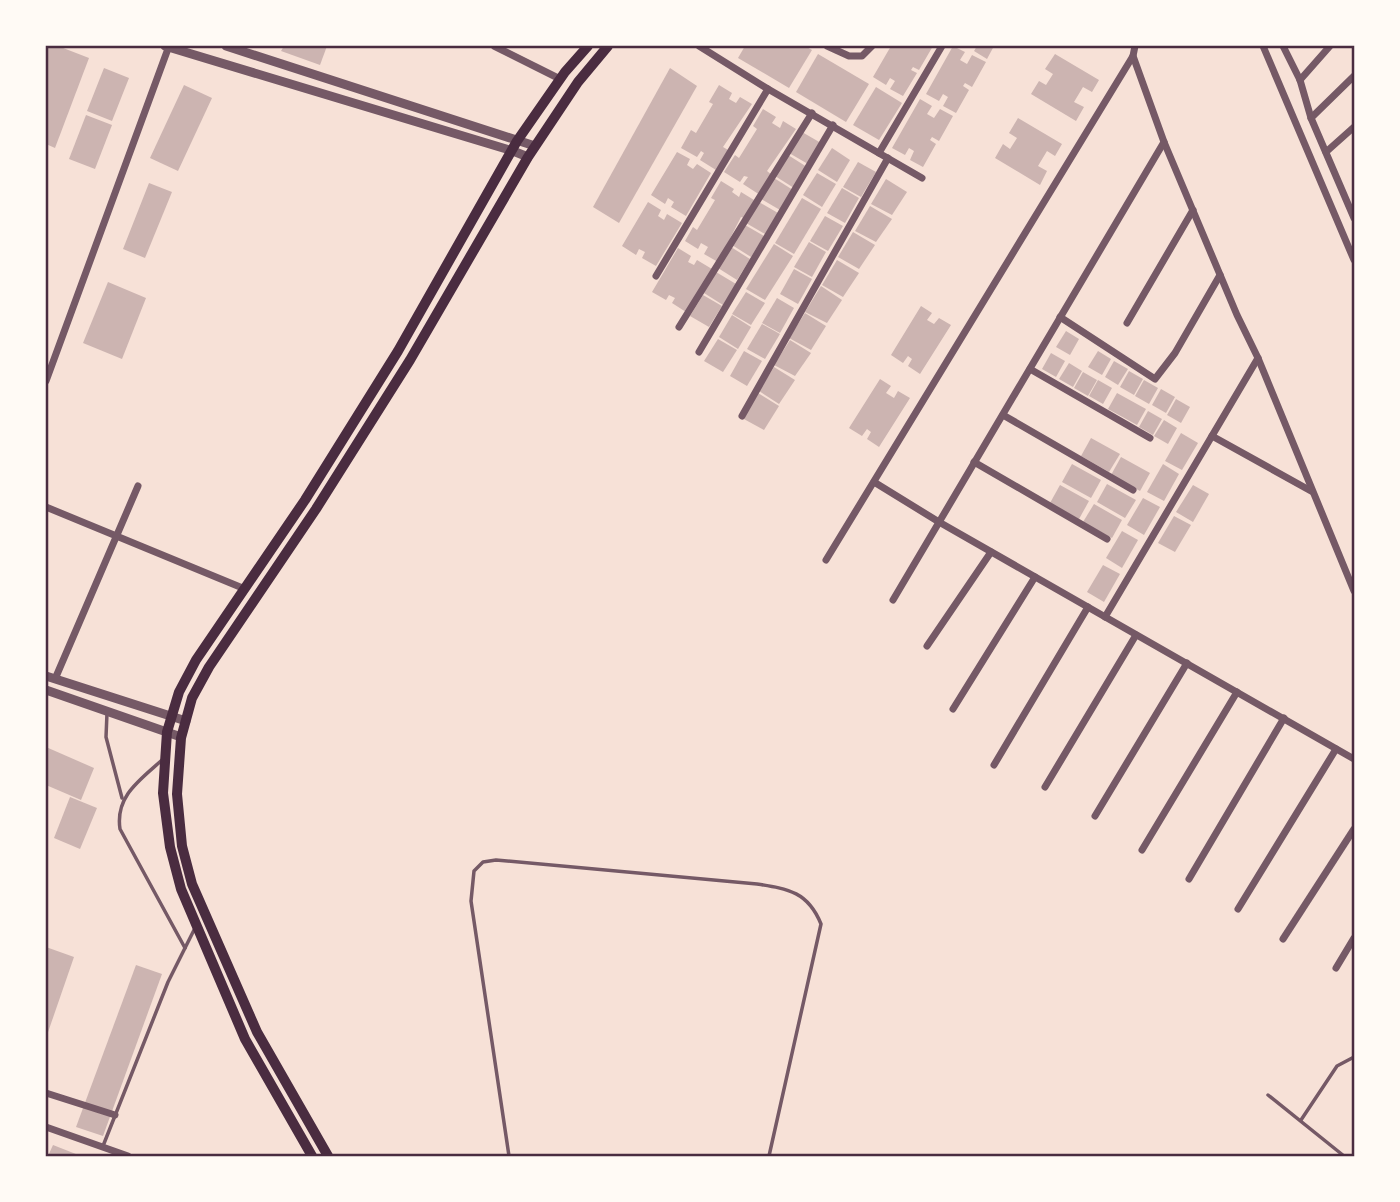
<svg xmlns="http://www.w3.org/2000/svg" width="1400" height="1202" font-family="Barlow,sans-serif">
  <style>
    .building { fill: #ccb4b1 }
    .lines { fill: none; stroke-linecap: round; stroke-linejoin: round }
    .service { stroke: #755966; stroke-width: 3.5 }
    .minor { stroke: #755966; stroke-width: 7 }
    .tertiary { stroke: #755966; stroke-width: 9 }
    .secondary { stroke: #4a2c40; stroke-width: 10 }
    .neatline { fill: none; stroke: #4a2c40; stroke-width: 2.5 }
  </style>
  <rect width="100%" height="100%" fill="#f7e1d7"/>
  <g class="building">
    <polygon points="46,46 58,46 89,58 55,148 46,144"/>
    <polygon points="284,46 327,46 320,65 281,51"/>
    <polygon points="745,46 805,46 812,50 789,88 738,58"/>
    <polygon points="891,46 915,47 916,46 933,46 919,70 913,67 911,70 917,73 903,96 890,89 895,81 890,78 886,85 873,77"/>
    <polygon points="953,46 965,52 960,60 967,64 972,55 986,62 972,87 965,83 963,86 969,90 956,113 943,106 948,97 943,94 939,101 926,94"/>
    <polygon points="977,46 994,46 987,59 974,51"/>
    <polygon points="818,54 869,84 846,122 796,92"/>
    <polygon points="1055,54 1099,80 1092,92 1083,87 1074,102 1084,107 1076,121 1031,94 1039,81 1046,85 1053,74 1045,69"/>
    <polygon points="104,68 129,78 112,121 87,111"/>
    <polygon points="670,68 697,86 619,223 593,207"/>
    <polygon points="184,85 212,98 178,171 150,158"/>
    <polygon points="719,85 732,93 729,99 736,103 740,97 752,104 723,147 728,150 716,170 700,160 704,153 701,151 697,157 681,148 691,130 696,133 713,104 709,102"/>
    <polygon points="876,87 902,103 879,140 853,125"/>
    <polygon points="920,99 932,106 927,114 934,118 940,109 953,116 939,141 932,137 930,140 936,144 923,167 910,160 914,151 909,148 905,155 892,148"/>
    <polygon points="763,109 776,117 772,123 780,128 783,121 796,129 767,171 772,175 760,195 743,184 748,177 744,176 740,182 724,172 735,155 739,158 757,129 753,126"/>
    <polygon points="86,115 112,125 95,169 69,159"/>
    <polygon points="1018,118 1062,144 1055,156 1047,151 1038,166 1047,171 1040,185 995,158 1003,144 1010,149 1017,138 1009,133"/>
    <polygon points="802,132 821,143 808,164 789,153"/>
    <polygon points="832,148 850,160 837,182 818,170"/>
    <polygon points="677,152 690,159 687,165 693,169 697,164 711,173 686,216 671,207 674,202 668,198 665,204 651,195"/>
    <polygon points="788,155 807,167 794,188 775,176"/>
    <polygon points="858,162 876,172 861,197 843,187"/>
    <polygon points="817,173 836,184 822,207 803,195"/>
    <polygon points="774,178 793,190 780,210 761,199"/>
    <polygon points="886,179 907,192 892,215 871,204"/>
    <polygon points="721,181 734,189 732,192 739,197 741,192 754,200 744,218 741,217 718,262 704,254 708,247 701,243 698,249 685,241 693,227 697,230 715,200 711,198"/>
    <polygon points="149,183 172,192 145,258 123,249"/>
    <polygon points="842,188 859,198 845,223 827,213"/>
    <polygon points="802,198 821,209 794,254 775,243"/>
    <polygon points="648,202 661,210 658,216 664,220 667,214 682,223 656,266 642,258 645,252 639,249 636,255 622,246"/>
    <polygon points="759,202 778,213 765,234 746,223"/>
    <polygon points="870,206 892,219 876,242 855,231"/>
    <polygon points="825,216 843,226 828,251 810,241"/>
    <polygon points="745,225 764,236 751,257 732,245"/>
    <polygon points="853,232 875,245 859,269 838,257"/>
    <polygon points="809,242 826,252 812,277 794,267"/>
    <polygon points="774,244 793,256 765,300 746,289"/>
    <polygon points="731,247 750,259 737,280 718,268"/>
    <polygon points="678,248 691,256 688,262 694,265 697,260 712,269 686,312 672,303 675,298 669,295 666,300 652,292"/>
    <polygon points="837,260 859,273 843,297 822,285"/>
    <polygon points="794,269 812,279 798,304 780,294"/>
    <polygon points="716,272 736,284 723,305 704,293"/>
    <polygon points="108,282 146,298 122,359 83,343"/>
    <polygon points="821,286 842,300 827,323 805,312"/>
    <polygon points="746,292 765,303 751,325 732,314"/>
    <polygon points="703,295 722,306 709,327 690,316"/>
    <polygon points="777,298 794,308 780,333 762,323"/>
    <polygon points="921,306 932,313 927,320 934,324 939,318 951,325 920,374 908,366 912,359 908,356 903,363 891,355"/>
    <polygon points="805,313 826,326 811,350 789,338"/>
    <polygon points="732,315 751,327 738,349 719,337"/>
    <polygon points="762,324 780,334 765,359 747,349"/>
    <polygon points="1066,331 1079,339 1070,355 1056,347"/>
    <polygon points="718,339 737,350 723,372 704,361"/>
    <polygon points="790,340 811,353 795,376 774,365"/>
    <polygon points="744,351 762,361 747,386 730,376"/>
    <polygon points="1098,351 1111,359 1102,375 1088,367"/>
    <polygon points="1051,353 1065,361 1056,377 1042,369"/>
    <polygon points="1114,361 1128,369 1118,385 1105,377"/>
    <polygon points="1069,363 1082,371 1073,387 1059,379"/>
    <polygon points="774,367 795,380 779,404 759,391"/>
    <polygon points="1129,371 1143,379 1134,395 1120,387"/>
    <polygon points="1083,372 1097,380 1088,396 1074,388"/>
    <polygon points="880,379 891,386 886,393 894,398 898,391 910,398 879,447 867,439 871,432 867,429 862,436 849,428"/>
    <polygon points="1098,380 1112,388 1103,404 1089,396"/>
    <polygon points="1144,380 1158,388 1149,404 1135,396"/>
    <polygon points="1161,389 1175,397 1166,413 1152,405"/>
    <polygon points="758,393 779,406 764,430 742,418"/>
    <polygon points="1117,393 1146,409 1137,425 1108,409"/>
    <polygon points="1176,399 1190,407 1181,423 1167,415"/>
    <polygon points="1148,411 1162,419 1153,435 1139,427"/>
    <polygon points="1164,420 1177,428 1168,444 1154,436"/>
    <polygon points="1181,433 1198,443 1182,470 1165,461"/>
    <polygon points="1091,438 1120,454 1109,472 1081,456"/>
    <polygon points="1121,457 1150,473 1140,491 1111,475"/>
    <polygon points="1072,464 1101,480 1091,498 1062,482"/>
    <polygon points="1163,464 1179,474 1164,501 1147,492"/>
    <polygon points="1107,484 1136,500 1125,518 1097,502"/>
    <polygon points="1060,485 1089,501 1079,519 1050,503"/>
    <polygon points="1193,485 1209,494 1193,522 1176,512"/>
    <polygon points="1143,498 1160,507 1144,535 1127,525"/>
    <polygon points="1094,504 1122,520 1112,538 1083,522"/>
    <polygon points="1174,516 1191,525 1175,552 1158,543"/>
    <polygon points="1122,531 1138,540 1122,568 1106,558"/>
    <polygon points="1103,565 1120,574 1104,602 1087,592"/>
    <polygon points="46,747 94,768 81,800 46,785"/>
    <polygon points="70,797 97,808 80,849 54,838"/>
    <polygon points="46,947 74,957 46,1038"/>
    <polygon points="136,965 162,974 103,1136 76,1127"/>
    <polygon points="53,1145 81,1156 48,1156"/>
  </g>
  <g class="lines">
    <g class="service">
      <polyline points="107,713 106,737 122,798"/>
      <path d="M162 760C140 780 115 796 120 829L185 948"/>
      <polyline points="1268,1095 1344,1156"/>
      <polyline points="1301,1120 1337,1066 1354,1057"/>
      <polyline points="103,1146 168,982 195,928"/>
      <path d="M509 1156 471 901 474 871 483 862 496 860 757 884C789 889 808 892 821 924L769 1156"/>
    </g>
    <g class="minor">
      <polyline points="494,46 560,79"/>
      <polyline points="699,46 768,89 922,178"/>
      <polyline points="827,46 849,56 862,56 872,46"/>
      <polyline points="1263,46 1354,260"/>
      <polyline points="1283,46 1300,80 1311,118 1354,218"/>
      <polyline points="1133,56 1164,142 1237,315 1258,358 1354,591"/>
      <polyline points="1300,80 1330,46"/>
      <polyline points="1311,118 1354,76"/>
      <polyline points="1326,152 1354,127"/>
      <polyline points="879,153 942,46"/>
      <polyline points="656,276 768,89"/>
      <polyline points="1060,317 1155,379 1175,353 1220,275"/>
      <polyline points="1127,323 1193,210"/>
      <polyline points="679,327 812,113"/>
      <polyline points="699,352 833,125"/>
      <polyline points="1030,369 1150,438"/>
      <polyline points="46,381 169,46"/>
      <polyline points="1003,415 1133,490"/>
      <polyline points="742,416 888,158"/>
      <polyline points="1212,436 1311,491"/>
      <polyline points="974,462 1107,539"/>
      <polyline points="874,482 939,522 1354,759"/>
      <polyline points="46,507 245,589"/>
      <polyline points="826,560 1133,56 1135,46"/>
      <polyline points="893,600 1164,142"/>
      <polyline points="1105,617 1258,358"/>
      <polyline points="927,646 991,552"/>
      <polyline points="55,679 138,486"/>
      <polyline points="953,709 1035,577"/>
      <polyline points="994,765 1088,607"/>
      <polyline points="1045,787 1136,635"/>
      <polyline points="1095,816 1187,663"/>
      <polyline points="1142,850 1237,692"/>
      <polyline points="1189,879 1284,718"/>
      <polyline points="1238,909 1336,749"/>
      <polyline points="1283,939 1354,829"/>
      <polyline points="1336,968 1354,938"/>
      <polyline points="46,1093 115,1115"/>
      <polyline points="46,1127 128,1156"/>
    </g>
    <g class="tertiary">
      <polyline points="165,46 513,151 528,157"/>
      <polyline points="226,46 535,146"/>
      <polyline points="46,676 186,721"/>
      <polyline points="46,690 181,737"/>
    </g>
    <g class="secondary">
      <polyline points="312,1156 245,1039 181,889 170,847 163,793 167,732 179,692 196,660 305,500 398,351 517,141 565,72 588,46"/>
      <polyline points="328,1156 257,1032 192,884 182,846 177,794 181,738 192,698 209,667 316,509 410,360 528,157 578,82 608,46"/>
    </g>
  </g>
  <rect width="1400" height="1202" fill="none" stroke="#fffaf5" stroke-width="94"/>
  <rect x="47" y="47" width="1306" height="1108" class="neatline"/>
</svg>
